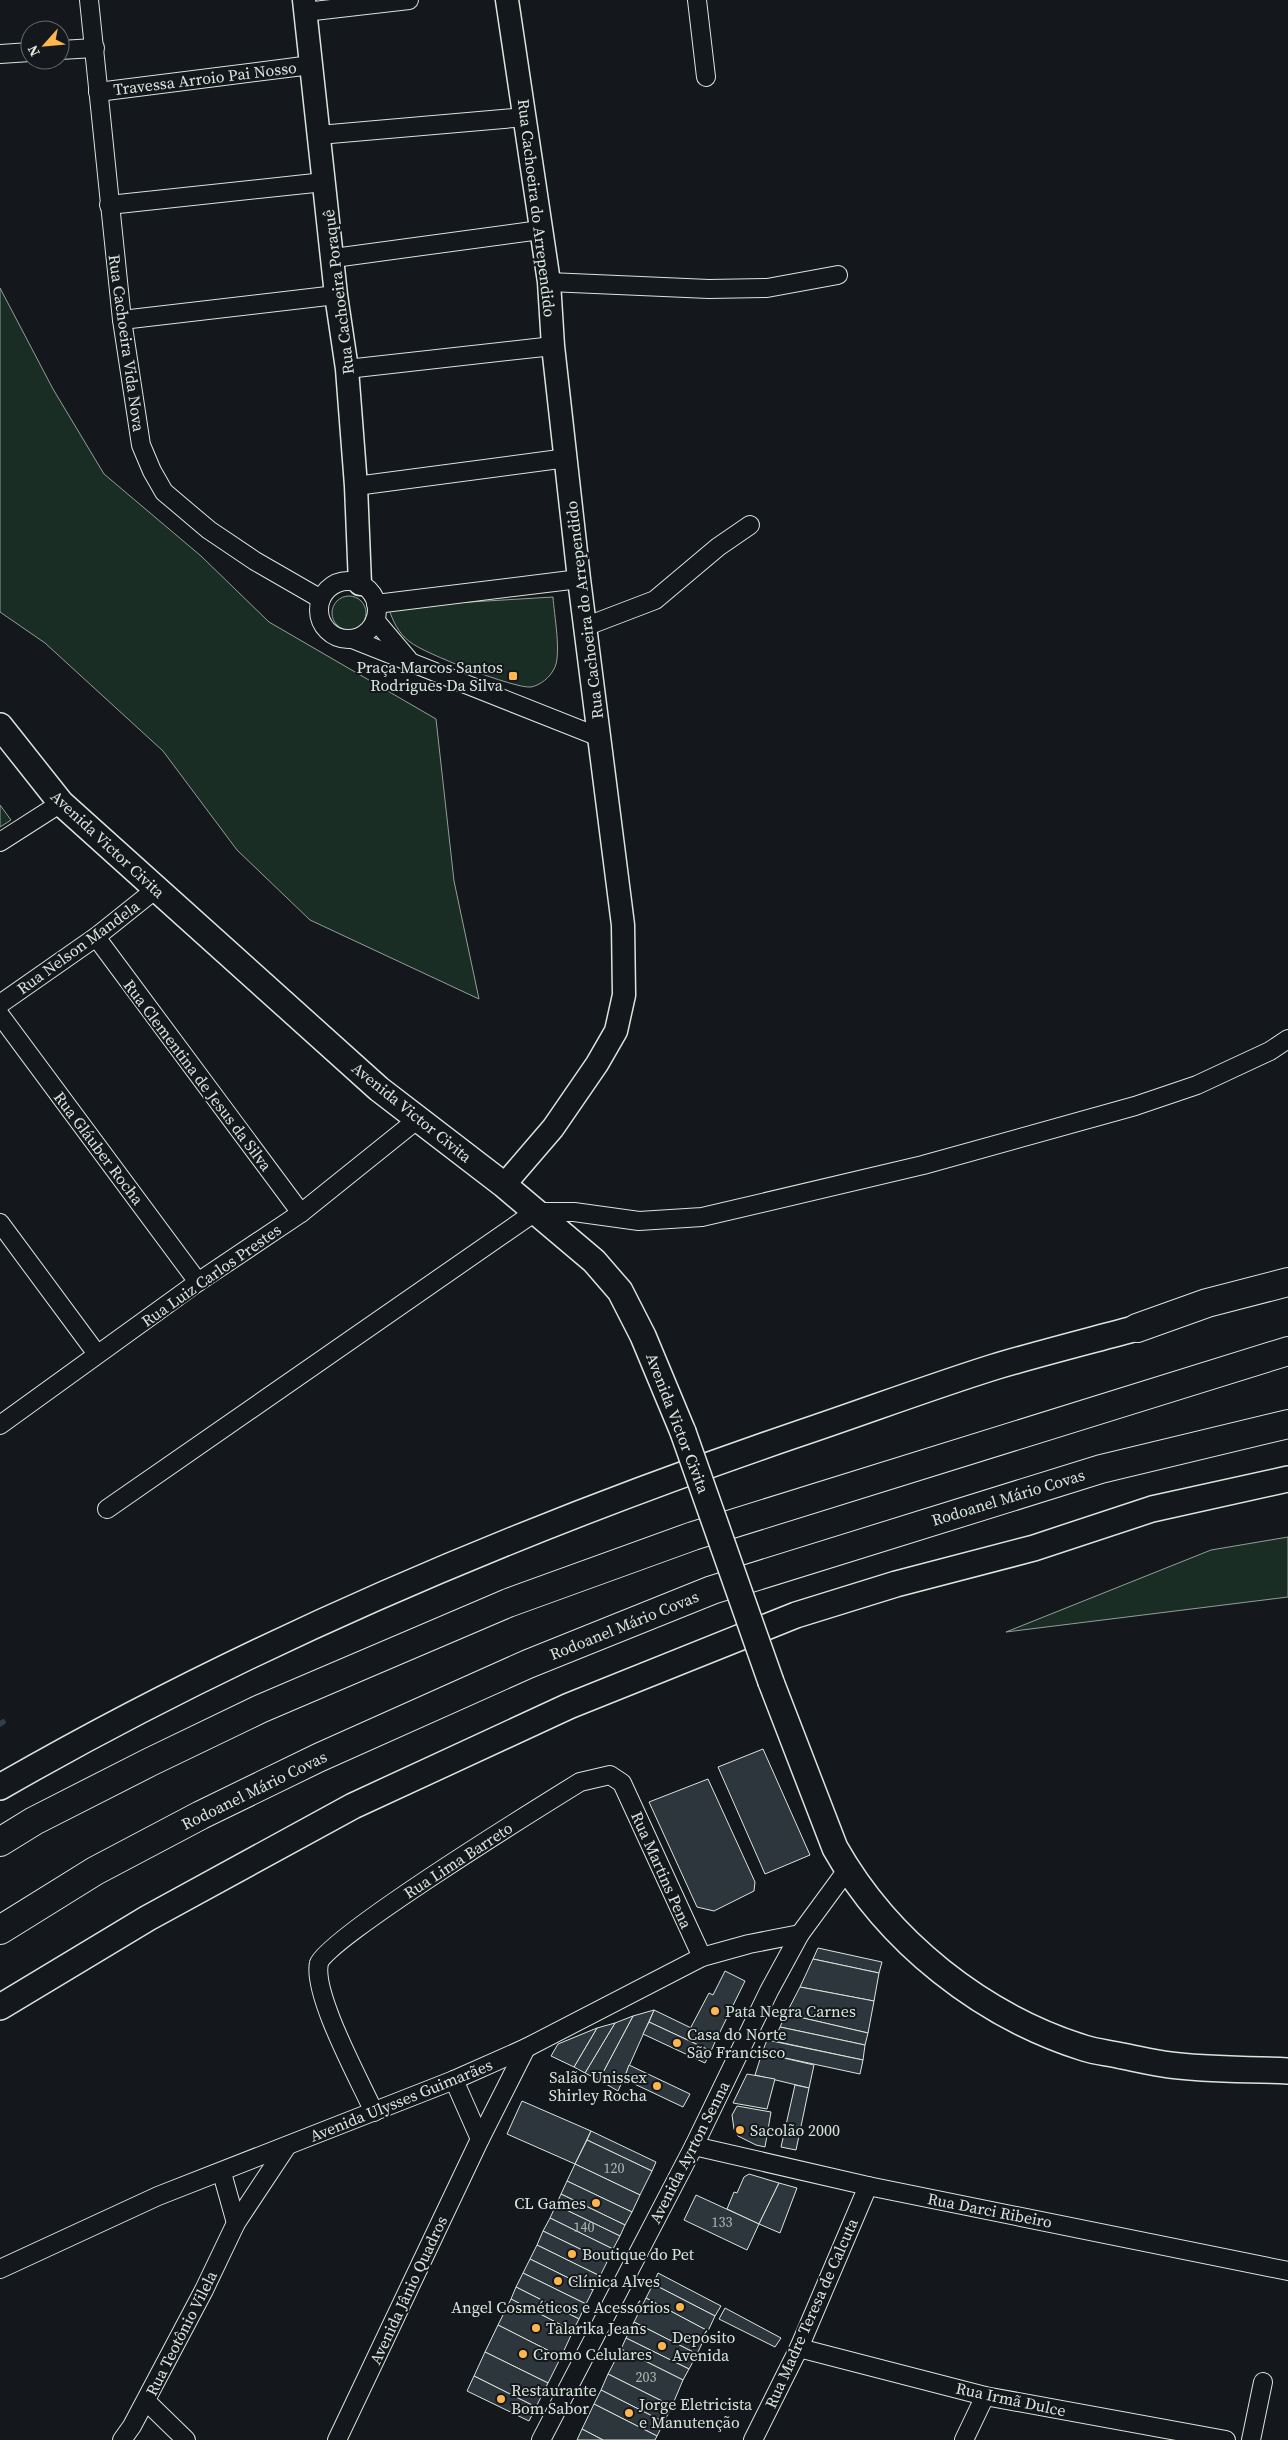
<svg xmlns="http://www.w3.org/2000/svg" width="1288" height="2440" font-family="'Source Serif 4',serif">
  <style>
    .green { fill: #1a2d24; stroke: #939e99 }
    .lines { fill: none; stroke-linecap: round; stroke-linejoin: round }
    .stream { stroke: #2f3f4d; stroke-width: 5.5 }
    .building { fill: #2c363c; stroke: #d8e6dc }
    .minor-casing { stroke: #d8e6dc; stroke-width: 20 }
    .tertiary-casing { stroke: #d8e6dc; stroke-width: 25 }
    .secondary-casing { stroke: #d8e6dc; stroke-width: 28 }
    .motorway-casing { stroke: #d8e6dc; stroke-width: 30 }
    .minor { stroke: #14181c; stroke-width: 18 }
    .tertiary { stroke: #14181c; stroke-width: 22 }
    .secondary { stroke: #14181c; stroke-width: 25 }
    .motorway { stroke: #14181c; stroke-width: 28 }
    .secondary-bridge-casing { stroke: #d8e6dc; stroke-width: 28; stroke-linecap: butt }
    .secondary-bridge { stroke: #14181c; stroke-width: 25 }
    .poi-dot { fill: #ffb74d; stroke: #14181c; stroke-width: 2 }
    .labels { text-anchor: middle; stroke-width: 4; stroke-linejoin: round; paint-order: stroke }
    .number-label { font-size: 14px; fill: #adbab4 }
    .street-label { font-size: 16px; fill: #d8e6dc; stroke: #14181c }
    .poi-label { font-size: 16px; fill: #d8e6dc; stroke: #14181c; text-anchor: start }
  </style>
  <rect width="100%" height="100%" fill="#14181c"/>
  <g class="green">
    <polygon points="0,288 53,389 104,474 201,556 269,622 436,719 454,881 479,999 310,920 237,850 163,751 45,643 0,612"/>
    <circle cx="349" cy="613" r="17"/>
    <path d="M553 597C554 614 562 656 554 669 550 677 541 685 531 687 515 689 423 653 410 642 398 633 393 621 388 607Z"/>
    <polygon points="0,805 11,820 0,827"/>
    <polygon points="1288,1537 1288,1597 1006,1632 1211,1550"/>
  </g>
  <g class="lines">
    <polyline class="stream" points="0,1724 3,1722"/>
  </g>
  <g class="building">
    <polygon points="763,1749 810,1855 765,1874 718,1767"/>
    <polygon points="708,1779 755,1882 754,1891 714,1911 697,1907 649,1802"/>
    <polygon points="818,1948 882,1962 879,1973 813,1959"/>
    <polygon points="813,1959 879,1973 874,2001 800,1987"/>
    <polygon points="725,1971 745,1981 716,2040 691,2027 709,1993 713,1995"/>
    <polygon points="800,1987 874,2001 868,2033 786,2014"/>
    <polygon points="654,2010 716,2040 711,2051 649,2022"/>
    <polygon points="654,2010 618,2091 599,2080 633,2016"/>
    <polygon points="786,2014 868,2033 865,2045 780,2027"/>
    <polygon points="633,2016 599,2080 585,2073 615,2023"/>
    <polygon points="649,2022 711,2051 705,2063 643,2034"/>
    <polygon points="615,2023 585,2073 574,2067 597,2028"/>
    <polygon points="780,2027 865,2045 863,2060 774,2041"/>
    <polygon points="597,2028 574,2067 551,2056 558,2044"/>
    <polygon points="767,2040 863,2060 860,2074 762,2053"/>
    <polygon points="762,2053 814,2065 809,2088 755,2075"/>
    <polygon points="629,2065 690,2094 683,2107 624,2079"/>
    <polygon points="747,2074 775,2079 767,2109 733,2103"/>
    <polygon points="795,2085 809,2088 796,2150 781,2147"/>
    <polygon points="522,2101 591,2131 575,2164 507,2134"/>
    <polygon points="737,2106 771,2112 765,2147 756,2145 738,2136 734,2129 732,2115"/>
    <polygon points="591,2131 656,2162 652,2171 587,2140"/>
    <polygon points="587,2140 652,2171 640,2195 575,2164"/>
    <polygon points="575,2164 640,2195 632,2212 567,2181"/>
    <polygon points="749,2174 779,2183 759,2224 727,2209 734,2192 737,2193 744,2177"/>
    <polygon points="567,2181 632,2212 625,2225 561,2194"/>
    <polygon points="779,2183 797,2188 780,2233 759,2224"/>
    <polygon points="561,2194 625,2225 620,2236 556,2205"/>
    <polygon points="696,2195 759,2224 747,2250 684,2220"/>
    <polygon points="556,2205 620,2236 613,2249 550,2218"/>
    <polygon points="550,2218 613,2249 607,2262 543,2231"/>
    <polygon points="543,2231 607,2262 600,2276 537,2245"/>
    <polygon points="537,2245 600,2276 593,2290 530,2259"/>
    <polygon points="530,2259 593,2290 586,2304 523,2273"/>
    <polygon points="523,2273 586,2304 579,2319 516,2287"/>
    <polygon points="658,2273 721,2306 715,2316 653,2284"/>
    <polygon points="653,2284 715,2316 708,2331 646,2298"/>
    <polygon points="516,2287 579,2319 573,2331 511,2299"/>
    <polygon points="646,2298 708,2331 697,2354 634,2322"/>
    <polygon points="511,2299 573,2331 561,2357 498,2325"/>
    <polygon points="725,2308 781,2338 775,2347 719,2319"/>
    <polygon points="634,2322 697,2354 689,2369 626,2338"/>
    <polygon points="498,2325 561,2357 548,2383 485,2352"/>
    <polygon points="626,2338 689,2369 683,2380 621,2349"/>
    <polygon points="621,2349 683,2380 672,2406 608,2374"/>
    <polygon points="485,2352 548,2383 536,2407 474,2376"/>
    <polygon points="608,2374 672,2406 664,2422 601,2390"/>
    <polygon points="474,2376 536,2407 529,2421 467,2391"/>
    <polygon points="601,2390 664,2422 657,2436 594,2404"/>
    <polygon points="594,2404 657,2436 655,2440 603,2440 582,2429"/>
    <polygon points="582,2429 603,2440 577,2440"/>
  </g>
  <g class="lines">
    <g class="minor-casing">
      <g id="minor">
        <polyline points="89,0 122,320 141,445 152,471 164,492 209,530 255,561 321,599"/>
        <polyline points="697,0 706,77"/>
        <polyline points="305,12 409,0"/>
        <polyline points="60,50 95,48"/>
        <polyline points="0,54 30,52"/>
        <polyline points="98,92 311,65"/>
        <polyline points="319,135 526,117"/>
        <polyline points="109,205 324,182"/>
        <polyline points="334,258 540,230"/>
        <polyline points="549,282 709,289 767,288 838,275"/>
        <polyline points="122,320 336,295"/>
        <polyline points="347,369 553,346"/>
        <polyline points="356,486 567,458"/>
        <circle cx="348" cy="610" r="29"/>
        <polyline points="376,604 579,579"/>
        <polyline points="375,620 408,659"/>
        <polyline points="587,626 655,600 718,547 750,525"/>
        <polyline points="352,639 599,737"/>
        <polyline points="0,842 61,803"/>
        <polyline points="96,937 301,1213"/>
        <polyline points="0,1004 96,937 156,889"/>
        <polyline points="0,1015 198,1282"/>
        <polyline points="0,1223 97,1354"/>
        <polyline points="0,1425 198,1282 301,1213 418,1119"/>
        <polyline points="107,1509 535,1212 574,1212 639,1221 702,1217 923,1165 1135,1106 1197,1085 1270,1051 1288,1039"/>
        <polyline points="454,2080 480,2139"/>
        <path d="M374 2112C360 2081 312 1994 319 1963 323 1941 546 1803 580 1782L610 1775 622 1783 702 1957"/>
        <polyline points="694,2146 868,2186 1288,2271"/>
        <polyline points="222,2173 236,2223"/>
        <polyline points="0,2269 158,2196 454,2080 526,2048 702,1957 749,1944 800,1934"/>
        <polyline points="799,2348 985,2396 1226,2440"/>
        <polyline points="146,2401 186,2440"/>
        <polyline points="122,2440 132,2426 204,2290 236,2223 287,2146"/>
        <polyline points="337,2440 480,2139 526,2048"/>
        <polyline points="541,2440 694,2146 769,1991 800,1934 847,1870"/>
        <polyline points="753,2440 799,2348 868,2186"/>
        <polyline points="964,2440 985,2396"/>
        <polyline points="1251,2440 1263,2382"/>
      </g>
    </g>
    <g class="tertiary-casing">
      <g id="tertiary">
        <polyline points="304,0 336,295 347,369 356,486 360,584"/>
        <polyline points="504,1185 553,1128 597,1064 616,1031 624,995 623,925 579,579 553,346 549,282 507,0"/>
      </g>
    </g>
    <g class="secondary-casing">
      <g id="secondary">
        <polyline points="0,726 61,803 379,1089 504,1185 594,1261 620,1291 643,1336 683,1432"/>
        <path d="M771 1682 835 1848C888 1942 982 2016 1084 2048 1096 2052 1110 2053 1122 2056 1138 2059 1154 2063 1170 2065 1209 2070 1249 2069 1288 2071"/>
        <path d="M0 1787C252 1642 520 1529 795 1435 861 1413 927 1388 994 1367 1041 1353 1089 1341 1137 1328"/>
        <polyline points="0,2007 148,1918 353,1806 569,1706 796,1615 896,1584 1034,1548 1152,1509 1288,1479"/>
      </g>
    </g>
    <g class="motorway-casing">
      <g id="motorway">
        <polyline points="1137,1328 1207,1303 1288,1282"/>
        <polyline points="0,1842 34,1821 150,1762 260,1709 508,1603 693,1536 1288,1351"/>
        <polyline points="0,1930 95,1871 201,1815 318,1758 528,1664 712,1590 1101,1469 1288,1424"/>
      </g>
    </g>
    <use href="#minor" class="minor"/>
    <use href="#tertiary" class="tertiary"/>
    <use href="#secondary" class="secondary"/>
    <use href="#motorway" class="motorway"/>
    <g class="secondary-bridge-casing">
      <polyline id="secondary-bridge" points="683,1432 771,1682"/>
    </g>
    <use href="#secondary-bridge" class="secondary-bridge"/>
  </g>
  <g class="poi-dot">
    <rect x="508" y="671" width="10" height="10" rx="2.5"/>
    <circle cx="715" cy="2011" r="5"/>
    <circle cx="677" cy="2043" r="5"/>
    <circle cx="657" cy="2086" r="5"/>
    <circle cx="740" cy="2130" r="5"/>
    <circle cx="596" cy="2203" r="5"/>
    <circle cx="572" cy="2254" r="5"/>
    <circle cx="558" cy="2281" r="5"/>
    <circle cx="680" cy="2307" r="5"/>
    <circle cx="536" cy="2328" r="5"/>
    <circle cx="662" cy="2346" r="5"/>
    <circle cx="523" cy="2354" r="5"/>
    <circle cx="501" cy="2399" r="5"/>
    <circle cx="629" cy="2413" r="5"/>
  </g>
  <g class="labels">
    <g class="number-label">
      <text x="614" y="2173">120</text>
      <text x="722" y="2227">133</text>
      <text x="584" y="2232">140</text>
      <text x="646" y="2382">203</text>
    </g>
    <g class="street-label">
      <text transform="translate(205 78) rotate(-7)" y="6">Travessa Arroio Pai Nosso</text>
      <text transform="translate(537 208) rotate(83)" y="6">Rua Cachoeira do Arrependido</text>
      <text transform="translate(338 292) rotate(-97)" y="6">Rua Cachoeira Poraquê</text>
      <text transform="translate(127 343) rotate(82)" y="6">Rua Cachoeira Vida Nova</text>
      <text transform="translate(584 610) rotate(-97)" y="6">Rua Cachoeira do Arrependido</text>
      <text transform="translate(108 844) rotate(43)" y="6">Avenida Victor Civita</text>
      <text transform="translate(78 947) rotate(-36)" y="6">Rua Nelson Mandela</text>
      <text transform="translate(198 1075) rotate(53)" y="6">Rua Clementina de Jesus da Silva</text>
      <text transform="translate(412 1112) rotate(39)" y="6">Avenida Victor Civita</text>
      <text transform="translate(99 1148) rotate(53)" y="6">Rua Gláuber Rocha</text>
      <text transform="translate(211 1275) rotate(-35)" y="6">Rua Luiz Carlos Prestes</text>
      <text transform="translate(678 1423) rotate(69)" y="6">Avenida Victor Civita</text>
      <text transform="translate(1008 1497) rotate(-17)" y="6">Rodoanel Mário Covas</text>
      <text transform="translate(624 1625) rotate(-22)" y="6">Rodoanel Mário Covas</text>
      <text transform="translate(254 1790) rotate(-26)" y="6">Rodoanel Mário Covas</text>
      <text transform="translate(458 1860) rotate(-33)" y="6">Rua Lima Barreto</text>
      <text transform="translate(662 1870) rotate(66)" y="6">Rua Martins Pena</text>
      <text transform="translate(401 2100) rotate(-22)" y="6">Avenida Ulysses Guimarães</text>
      <text transform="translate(689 2152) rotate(-63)" y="6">Avenida Ayrton Senna</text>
      <text transform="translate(990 2210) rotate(11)" y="6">Rua Darci Ribeiro</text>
      <text transform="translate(408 2290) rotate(-65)" y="6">Avenida Jânio Quadros</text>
      <text transform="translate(811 2313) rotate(-66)" y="6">Rua Madre Teresa de Calcuta</text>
      <text transform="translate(181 2333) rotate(-63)" y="6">Rua Teotônio Vilela</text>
      <text transform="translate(1011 2399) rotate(12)" y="6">Rua Irmã Dulce</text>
    </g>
    <g class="poi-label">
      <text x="503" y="673" text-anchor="end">Praça Marcos Santos<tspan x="503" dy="18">Rodrigues Da Silva</tspan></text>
      <text x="725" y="2017">Pata Negra Carnes</text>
      <text x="687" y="2040">Casa do Norte<tspan x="687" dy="18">São Francisco</tspan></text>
      <text x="647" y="2083" text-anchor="end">Salão Unissex<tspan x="647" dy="18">Shirley Rocha</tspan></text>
      <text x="750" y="2136">Sacolão 2000</text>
      <text x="586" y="2209" text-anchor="end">CL Games</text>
      <text x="582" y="2260">Boutique do Pet</text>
      <text x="568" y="2287">Clínica Alves</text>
      <text x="670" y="2313" text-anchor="end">Angel Cosméticos e Acessórios</text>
      <text x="546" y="2334">Talarika Jeans</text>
      <text x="672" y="2343">Depósito<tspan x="672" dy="18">Avenida</tspan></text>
      <text x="533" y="2360">Cromo Celulares</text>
      <text x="511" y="2396">Restaurante<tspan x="511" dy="18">Bom Sabor</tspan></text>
      <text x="639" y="2410">Jorge Eletricista<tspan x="639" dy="18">e Manutenção</tspan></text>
    </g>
  </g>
  <g transform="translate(45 45) rotate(243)"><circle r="24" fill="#14181c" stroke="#626a69"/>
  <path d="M0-4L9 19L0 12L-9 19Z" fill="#ffb74d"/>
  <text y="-8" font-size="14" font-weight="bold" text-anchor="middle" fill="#d8e6dc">N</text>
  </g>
</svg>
